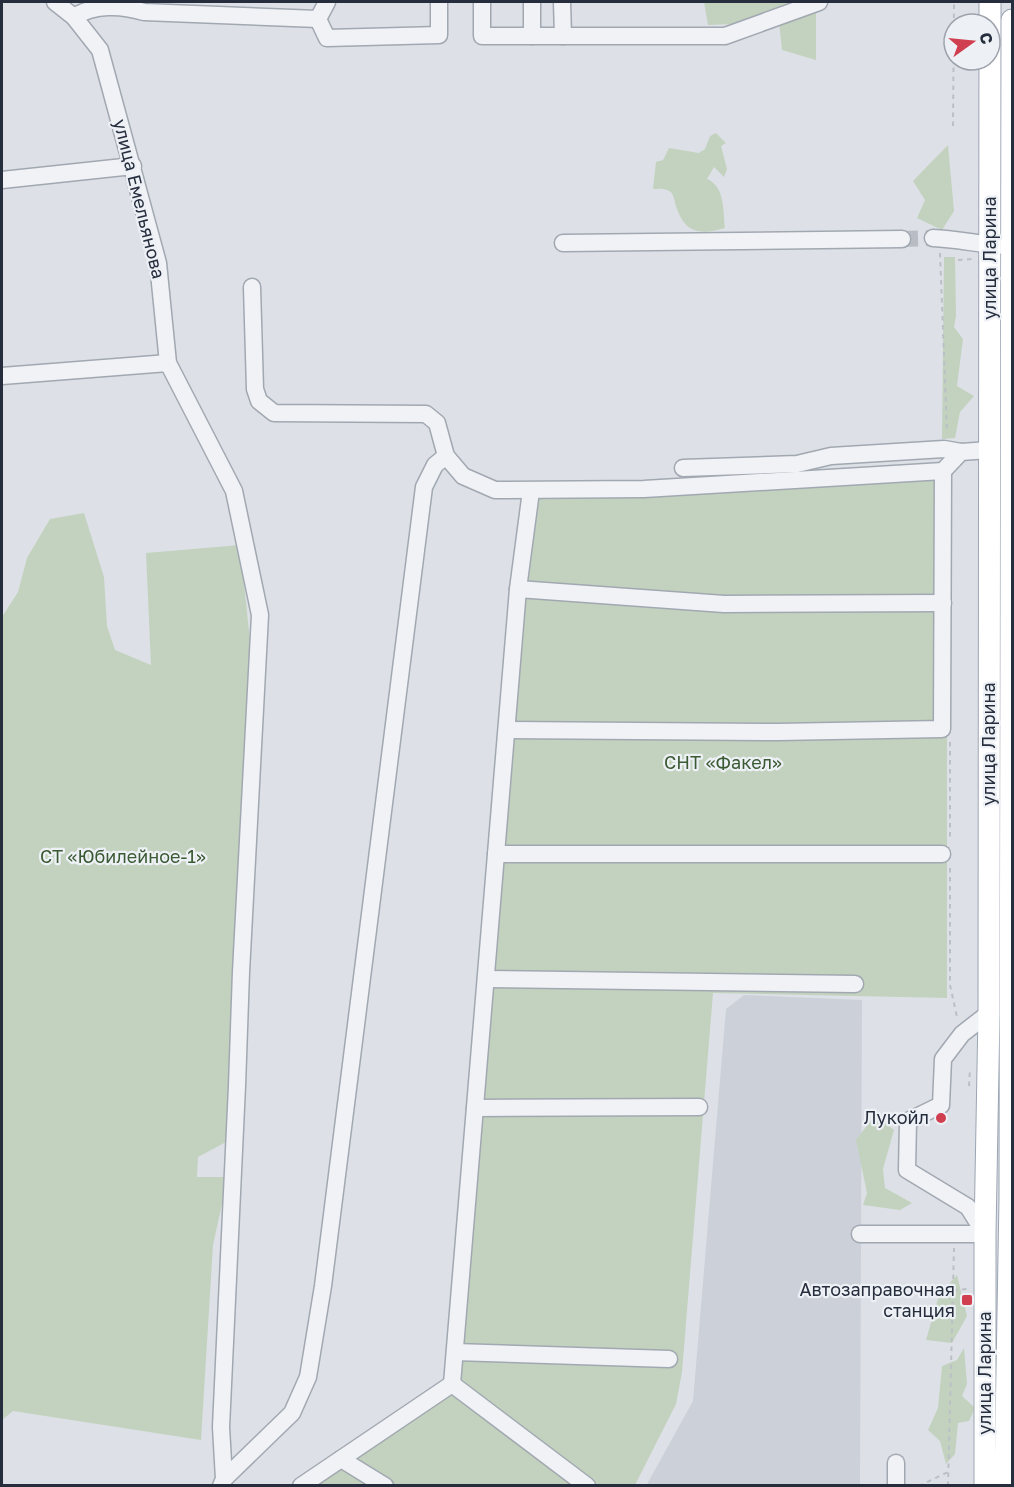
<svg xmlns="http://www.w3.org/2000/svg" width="1014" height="1487" font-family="'Golos Text',sans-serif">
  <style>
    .built { fill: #cbd0d9 }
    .green { fill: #c3d2be }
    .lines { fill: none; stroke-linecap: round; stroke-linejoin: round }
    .minor-tunnel { stroke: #b8bdc5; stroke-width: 16; stroke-dasharray: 16 8; stroke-linecap: butt }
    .minor-casing { stroke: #a2a8b1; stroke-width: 19 }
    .major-casing { stroke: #9ca5b3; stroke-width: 23 }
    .path { stroke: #bbbfc6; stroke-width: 2; stroke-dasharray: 4.5 4.5; stroke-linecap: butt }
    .minor { stroke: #f0f2f6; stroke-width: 16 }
    .major { stroke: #fff; stroke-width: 21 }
    .poi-dot { fill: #d03f50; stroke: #edf0f5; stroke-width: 2 }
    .labels { text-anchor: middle; stroke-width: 4.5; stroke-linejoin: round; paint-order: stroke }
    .street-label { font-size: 18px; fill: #262e3e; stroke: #edf0f5 }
    .park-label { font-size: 18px; fill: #3a5a33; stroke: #edf0f5 }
    .poi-label { font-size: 18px; fill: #262e3e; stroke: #edf0f5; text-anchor: end }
  </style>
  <rect width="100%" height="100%" fill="#dde1e7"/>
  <polygon class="built" points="744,995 862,1000 860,1485 646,1486 693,1401 726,1009"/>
  <g class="green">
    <polygon points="704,2 816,2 816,60 782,50 779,22 708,25"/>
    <path d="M716 133 726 143 721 146 727 169 724 177 714 167 707 179C725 186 723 211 725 228 700 235 685 234 676 206 674 200 674 192 667 190 663 188 657 189 653 189L656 162 663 160 669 148 699 153 705 149 710 136Z"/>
    <polygon points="948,145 954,211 942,230 917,218 925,200 913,181"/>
    <polygon points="944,257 955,257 956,316 954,327 963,339 957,386 974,396 960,412 955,438 942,439"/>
    <polygon points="947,479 947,998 713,993 682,1372 676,1404 635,1485 301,1486 446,1379 521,497"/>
    <polygon points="84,513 104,577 107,626 115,650 151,665 146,553 240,545 250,641 241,972 230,1140 198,1157 197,1177 228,1177 213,1245 201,1440 13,1411 2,1420 2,617 18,592 27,558 50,519"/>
    <polygon points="875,1115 894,1130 883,1169 885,1188 912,1203 900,1210 863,1205 867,1193 856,1140"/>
    <polygon points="957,1275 967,1316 952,1343 926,1340 939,1295"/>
    <polygon points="964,1348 967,1384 962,1396 975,1408 969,1421 958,1423 955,1454 946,1464 940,1441 928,1430 938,1408 942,1366 957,1360"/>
  </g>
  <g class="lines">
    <polyline class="minor-tunnel" points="902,239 933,238"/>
    <g class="minor-casing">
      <g id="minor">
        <polyline points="55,2 74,17 100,50 158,263 168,363 234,491 260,615 241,972 237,1086 221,1427 224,1479 221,1486"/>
        <polyline points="482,2 482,36 725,36 819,2"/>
        <polyline points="532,2 532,36"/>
        <polyline points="562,2 563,36"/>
        <path d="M74 17C94 4 121 5 144 12L318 19 327 2"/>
        <polyline points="318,19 327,38 439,35 439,2"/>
        <polyline points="2,180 133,166"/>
        <path d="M933 238C960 239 985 246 1012 246"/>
        <polyline points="563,243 902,239"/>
        <polyline points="252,287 255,389 259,401 274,413 426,414 437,423 446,456 463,476 495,490 644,489 943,471 961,452 989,450"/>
        <polyline points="2,376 168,363"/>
        <polyline points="683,468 797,464 831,456 944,449 961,452"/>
        <polyline points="518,589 724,604 943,603"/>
        <polyline points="507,730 778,732 942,729 943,471"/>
        <polyline points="496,854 942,854"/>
        <polyline points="486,979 855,984"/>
        <polyline points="475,1108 699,1107"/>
        <polyline points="860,1234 985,1234"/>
        <polyline points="985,1234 968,1207 907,1170 908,1121 941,1105 943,1059 962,1034 989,1013"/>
        <polyline points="455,1352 669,1359"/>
        <polyline points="452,1384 518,589 531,491"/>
        <polyline points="452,1384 587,1486"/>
        <polyline points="341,1459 385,1486"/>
        <polyline points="224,1479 292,1413 308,1377 323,1286 424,487 435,465 446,456"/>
        <polyline points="301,1486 452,1384"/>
        <polyline points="896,1486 896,1463"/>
      </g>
    </g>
    <g class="major-casing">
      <g id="major">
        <polyline points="985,1486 985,1234 989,1013 990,2"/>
        <polyline points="1005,1486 1010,1198 1012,20"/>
      </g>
    </g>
    <g class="path">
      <polyline points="953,126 954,2"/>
      <polyline points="940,253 947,433"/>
      <polyline points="958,260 973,259"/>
      <polyline points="950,742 950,841"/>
      <polyline points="950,868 950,985 957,1017"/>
      <polyline points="969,1086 970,1068"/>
      <polyline points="953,1290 968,1289"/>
      <polyline points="919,1486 948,1472"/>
      <polyline points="948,1486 954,1248"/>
    </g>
    <use href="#minor" class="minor"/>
    <use href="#major" class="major"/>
  </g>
  <g class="poi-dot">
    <circle cx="941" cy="1118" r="6"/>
    <rect x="961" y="1294" width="12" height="12" rx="3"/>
  </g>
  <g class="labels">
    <g class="street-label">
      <text transform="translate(139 199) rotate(76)" y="6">улица Емельянова</text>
      <text transform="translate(990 258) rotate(-90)" y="6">улица Ларина</text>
      <text transform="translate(989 744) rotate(-90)" y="6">улица Ларина</text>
      <text transform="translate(985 1373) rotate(-90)" y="6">улица Ларина</text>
    </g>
    <g class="park-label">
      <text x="723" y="769">СНТ «Факел»</text>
      <text x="123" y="863">СТ «Юбилейное-1»</text>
    </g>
    <g class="poi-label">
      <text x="929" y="1124">Лукойл</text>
      <text x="955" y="1296">Автозаправочная<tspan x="955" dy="21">станция</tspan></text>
    </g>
  </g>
  <rect width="1014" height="1487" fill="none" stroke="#262e3e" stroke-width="6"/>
  <g transform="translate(972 42) rotate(75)"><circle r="28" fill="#edf0f5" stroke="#9da2ac" stroke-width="1.5"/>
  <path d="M0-4.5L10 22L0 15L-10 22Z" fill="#d03f50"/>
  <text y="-9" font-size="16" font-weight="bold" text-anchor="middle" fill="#262e3e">С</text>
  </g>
</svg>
